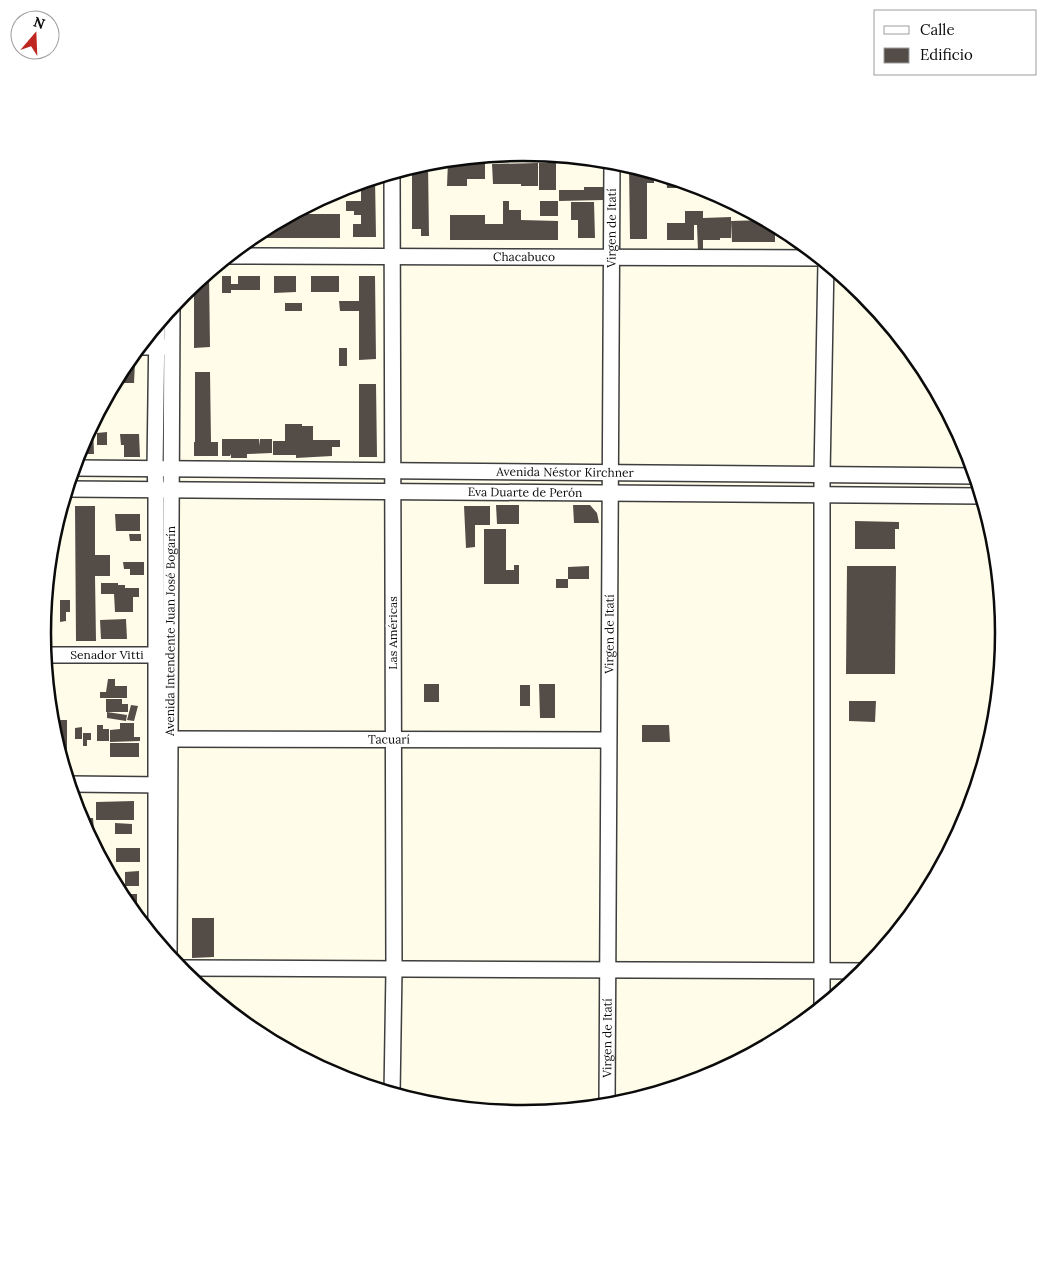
<svg xmlns="http://www.w3.org/2000/svg" width="1047" height="1267" font-family="Lora,serif">
  <style>
    .building { fill: #544d47 }
    .lines { fill: none; stroke-linecap: round; stroke-linejoin: round }
    .minor-casing { stroke: #3e3e3e; stroke-width: 18 }
    .minor { stroke: #fff; stroke-width: 15 }
    .labels { text-anchor: middle; stroke-width: 5; stroke-linejoin: round; paint-order: stroke }
    .street-label { font-size: 12px; fill: #0b0b0b; stroke: #fff }
    .rim { fill: none; stroke: #0b0b0b; stroke-width: 2.5 }
  </style>
  <rect width="100%" height="100%" fill="#fffde9"/>
  <g class="building">
    <polygon points="448,161 485,161 485,179 467,179 467,186 447,186"/>
    <polygon points="428,162 429,236 421,236 421,229 412,229 412,167"/>
    <polygon points="538,163 538,186 521,186 521,184 493,184 492,164"/>
    <rect x="539" y="163" width="17" height="27"/>
    <polygon points="629,165 654,173 654,183 647,183 647,239 630,239"/>
    <polygon points="666,177 694,185 685,186 685,188 667,188"/>
    <polygon points="375,178 376,237 353,237 353,224 361,224 361,215 354,215 354,211 346,211 346,201 361,201 361,183"/>
    <polygon points="584,187 603,187 603,200 559,201 559,190 584,190"/>
    <polygon points="503,201 509,201 509,210 521,210 521,220 558,221 558,240 450,240 450,215 485,215 485,224 503,224"/>
    <rect x="540" y="201" width="18" height="15"/>
    <polygon points="571,202 594,202 595,238 578,238 578,220 571,220"/>
    <polygon points="685,211 703,211 703,218 731,217 731,238 720,238 720,240 703,240 703,251 698,251 697,225 694,225 694,240 667,240 667,223 685,223"/>
    <polygon points="292,214 340,214 340,238 266,238 266,228"/>
    <polygon points="766,220 775,225 775,242 732,242 731,221"/>
    <polygon points="782,229 791,234 798,239 783,239"/>
    <polygon points="207,274 209,274 210,347 194,348 194,285"/>
    <polygon points="222,276 231,276 231,284 238,284 238,276 260,276 260,290 231,290 231,293 222,293"/>
    <polygon points="274,276 296,276 296,292 274,293"/>
    <rect x="311" y="276" width="28" height="16"/>
    <polygon points="359,276 375,276 376,359 359,360 359,311 340,311 339,301 359,301"/>
    <rect x="285" y="303" width="17" height="8"/>
    <rect x="339" y="348" width="8" height="18"/>
    <polygon points="126,363 135,363 134,383 117,383 117,378"/>
    <polygon points="195,372 210,372 211,442 218,442 218,456 194,456 194,442 195,442"/>
    <polygon points="359,384 376,384 377,457 359,457"/>
    <polygon points="285,424 302,424 302,426 313,426 313,440 340,440 340,447 332,447 332,456 296,458 296,455 273,455 273,441 285,441"/>
    <polygon points="92,425 93,425 94,454 78,454"/>
    <polygon points="107,432 107,445 97,445 97,433"/>
    <polygon points="120,434 139,434 140,457 124,457 124,445 121,445"/>
    <polygon points="222,439 259,439 259,446 260,439 272,439 272,453 247,454 247,458 231,458 231,454 230,456 222,456"/>
    <polygon points="496,505 519,505 519,524 497,524"/>
    <polygon points="573,505 590,505 597,513 599,523 574,523"/>
    <polygon points="75,506 95,506 95,555 110,555 110,576 95,576 96,641 76,641"/>
    <polygon points="464,506 490,506 490,525 475,525 475,547 466,548"/>
    <polygon points="115,514 140,514 140,531 116,531"/>
    <polygon points="855,521 899,522 899,529 895,529 895,549 855,549"/>
    <polygon points="484,529 506,529 506,570 514,570 514,565 519,565 519,584 484,584"/>
    <polygon points="129,534 141,534 141,541 130,541"/>
    <polygon points="123,562 144,562 144,575 130,575 130,569 124,569"/>
    <polygon points="589,566 589,579 568,579 568,567"/>
    <polygon points="847,566 896,566 895,674 846,674"/>
    <rect x="556" y="579" width="12" height="9"/>
    <polygon points="101,583 118,583 118,585 125,585 125,588 139,588 139,597 133,597 133,612 115,612 114,594 101,594"/>
    <polygon points="60,600 70,600 70,612 66,612 66,621 60,622"/>
    <polygon points="126,619 127,639 101,639 100,620"/>
    <polygon points="43,628 50,628 51,642 43,642"/>
    <polygon points="108,679 115,679 115,686 127,686 127,698 100,698 100,692 106,692"/>
    <rect x="424" y="684" width="15" height="18"/>
    <polygon points="539,684 555,684 555,718 540,718"/>
    <rect x="520" y="685" width="10" height="21"/>
    <polygon points="106,699 122,699 122,704 128,704 128,712 106,712"/>
    <polygon points="849,701 876,701 875,722 849,721"/>
    <polygon points="131,705 138,706 134,721 127,720"/>
    <polygon points="107,712 127,715 126,721 107,718"/>
    <polygon points="51,720 67,720 67,763 63,763"/>
    <polygon points="120,723 134,723 134,737 140,737 140,741 110,742 110,730 120,729"/>
    <polygon points="97,725 103,725 103,729 109,729 109,741 97,741"/>
    <polygon points="642,725 669,725 670,742 642,742"/>
    <polygon points="82,727 82,739 75,739 75,728"/>
    <polygon points="83,733 91,733 91,740 87,740 87,746 83,746"/>
    <rect x="110" y="743" width="29" height="14"/>
    <polygon points="134,801 134,820 96,820 96,802"/>
    <polygon points="81,818 93,818 94,830 86,830 81,822"/>
    <polygon points="115,823 132,824 132,834 115,834"/>
    <rect x="116" y="848" width="24" height="14"/>
    <polygon points="139,871 139,886 125,886 125,872"/>
    <polygon points="120,894 137,894 137,908 130,908"/>
    <polygon points="192,918 214,918 214,957 192,958"/>
  </g>
  <g class="lines">
    <g class="minor-casing">
      <g id="minor">
        <path id="s1" d="M229 256 820 258"/>
        <polyline points="140,347 166,347"/>
        <path id="s2" d="M74 468 976 476"/>
        <path id="s3" d="M67 489 982 496"/>
        <path id="s4" d="M45 655H166"/>
        <path id="s5" d="M170 739 608 740"/>
        <polyline points="69,784 166,785"/>
        <polyline points="156,940 156,489 155,468 157,325"/>
        <path id="s6" d="M169 956 172 307"/>
        <polyline points="179,968 866,971"/>
        <polyline points="822,1008 822,475 826,262"/>
        <polyline points="392,1094 394,970 392,173"/>
        <path id="s7" d="M607 1106 612 161"/>
      </g>
    </g>
    <use href="#minor" class="minor"/>
  </g>
  <g class="labels">
    <g class="street-label">
      <text dy="4" stroke="none"><textPath href="#s7" startOffset="878">Virgen de Itatí</textPath></text>
      <text dy="4" stroke="none"><textPath href="#s1" startOffset="295">Chacabuco</textPath></text>
      <text dy="4" stroke="none"><textPath href="#s2" startOffset="491">Avenida Néstor Kirchner</textPath></text>
      <text dy="4" stroke="none"><textPath href="#s3" startOffset="458">Eva Duarte de Perón</textPath></text>
      <text dy="4" stroke="none"><textPath href="#s6" startOffset="325">Avenida Intendente Juan José Bogarín</textPath></text>
      <text transform="translate(393 633) rotate(-90)" y="4">Las Américas</text>
      <text dy="4" stroke="none"><textPath href="#s7" startOffset="472">Virgen de Itatí</textPath></text>
      <text dy="4" stroke="none"><textPath href="#s4" startOffset="62">Senador Vitti</textPath></text>
      <text dy="4" stroke="none"><textPath href="#s5" startOffset="219">Tacuarí</textPath></text>
      <text dy="4" stroke="none"><textPath href="#s7" startOffset="68">Virgen de Itatí</textPath></text>
    </g>
  </g>
  <path d="M0 0H1047V1267H0ZM51 633a472 472 0 1 1 944 0a472 472 0 1 1-944 0Z" fill="#fff" fill-rule="evenodd"/>
  <path class="rim" d="M51 633a472 472 0 1 1 944 0a472 472 0 1 1-944 0Z"/>
  <rect x="874" y="10" width="162" height="65" fill="#ffffff" stroke="#9d9d9d"/>
  <rect x="884" y="26" width="25" height="8" fill="#ffffff" stroke="#9d9d9d"/>
  <text x="920" y="35" font-size="15" fill="#0b0b0b">Calle</text>
  <rect x="884" y="48" width="25" height="15" fill="#544d47" stroke="#9d9d9d"/>
  <text x="920" y="60" font-size="15" fill="#0b0b0b">Edificio</text>
  <g transform="translate(35 35) rotate(19)"><circle r="24" fill="#ffffff" stroke="#9d9d9d"/>
  <path d="M0-4L9 19L0 12L-9 19Z" fill="#bf261f"/>
  <text y="-8" font-size="14" font-weight="bold" text-anchor="middle" fill="#0b0b0b">N</text>
  </g>
</svg>
